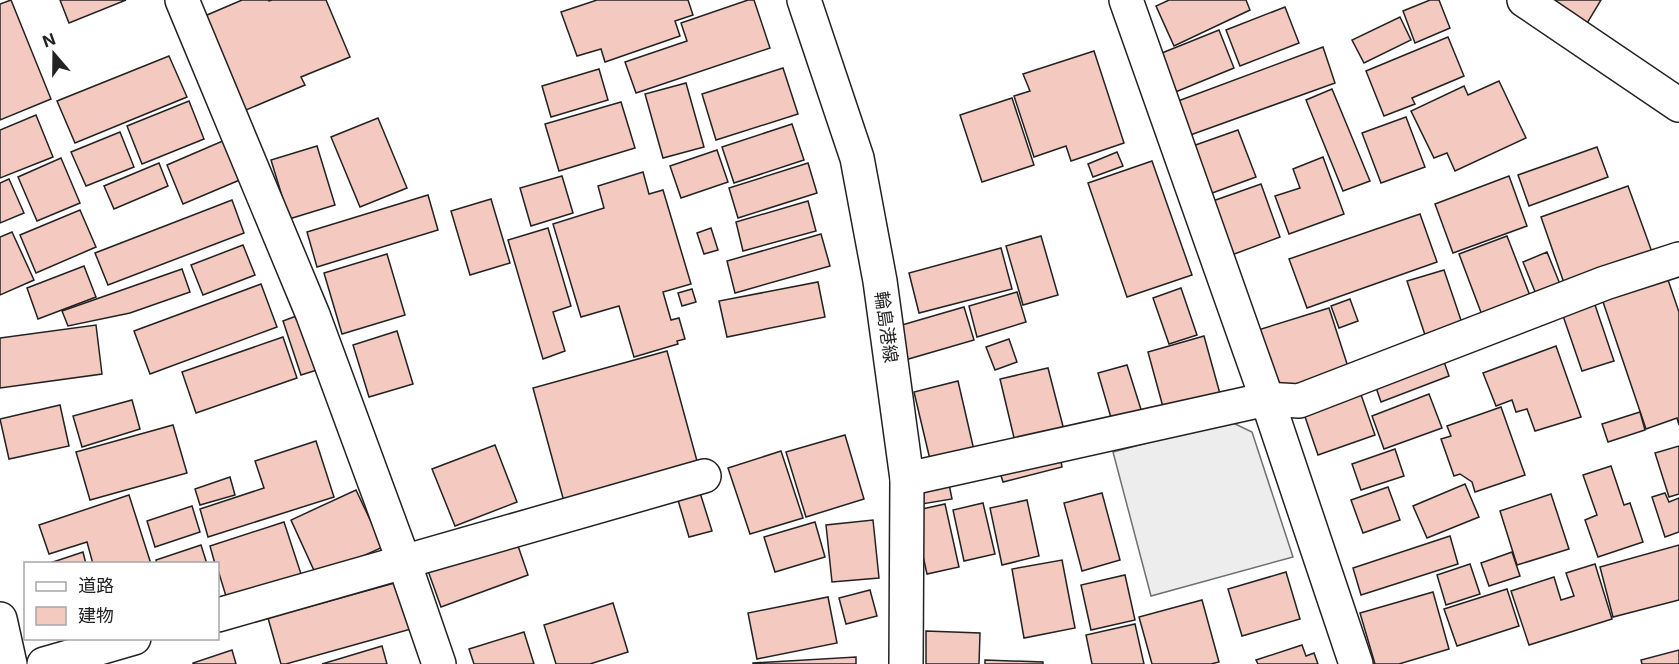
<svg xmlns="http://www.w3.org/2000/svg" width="1679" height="664" font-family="Inter,'Noto Sans JP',sans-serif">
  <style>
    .parking { fill: #ededed; stroke: #6f6f6f; stroke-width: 1.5 }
    .building { fill: #f3c9c0; stroke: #222; stroke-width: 1.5 }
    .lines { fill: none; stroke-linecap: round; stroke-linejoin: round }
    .street-casing { stroke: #222; stroke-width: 36 }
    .secondary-casing { stroke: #222; stroke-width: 36 }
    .street { stroke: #fff; stroke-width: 33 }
    .secondary { stroke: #fff; stroke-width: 33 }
    .labels { text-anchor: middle; stroke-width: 4.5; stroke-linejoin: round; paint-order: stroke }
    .street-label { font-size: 18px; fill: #222; stroke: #fff }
  </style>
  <rect width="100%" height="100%" fill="#fff"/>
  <polygon class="parking" points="1229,421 1252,432 1293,557 1151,596 1113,452"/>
  <g class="building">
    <polygon points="11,0 51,99 0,120 0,4"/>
    <polygon points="60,0 126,0 69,23"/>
    <polygon points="242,0 268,0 269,1 272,0 326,0 350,57 301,77 305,85 239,113 200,18"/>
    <polygon points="597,0 688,0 693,15 675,21 680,36 605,62 601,49 577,56 561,12"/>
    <polygon points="748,0 754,0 770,48 636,93 625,62 687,41 681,23"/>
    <polygon points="1169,0 1246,0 1250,10 1174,46 1156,6"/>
    <polygon points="1430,0 1439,0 1450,28 1415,43 1403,11"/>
    <polygon points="1544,0 1601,0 1586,25"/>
    <polygon points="1285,7 1299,43 1240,66 1226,30"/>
    <polygon points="1400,17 1411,40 1364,63 1352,40"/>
    <polygon points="1219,30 1234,68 1173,93 1157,55"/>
    <polygon points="1448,37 1464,76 1412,98 1415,104 1384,116 1366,71"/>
    <polygon points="1323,47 1335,83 1182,138 1170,104"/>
    <polygon points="1094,51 1124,143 1071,161 1066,146 1034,157 1014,96 1030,91 1023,74"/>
    <polygon points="169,56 187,97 75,143 57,101"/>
    <polygon points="783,68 798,114 716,140 702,94"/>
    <polygon points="599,69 608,100 551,117 542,86"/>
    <polygon points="1499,81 1526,138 1455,171 1447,153 1434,158 1411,111 1464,86 1468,95"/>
    <polygon points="686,83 704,147 663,158 645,94"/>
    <polygon points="1332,89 1370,181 1343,191 1306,100"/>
    <polygon points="1012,98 1034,165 982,182 960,115"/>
    <polygon points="189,101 204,139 142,164 127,126"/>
    <polygon points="621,102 635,148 559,171 545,124"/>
    <polygon points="36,115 53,157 0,178 0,130"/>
    <polygon points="1406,117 1425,167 1381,183 1362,133"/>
    <polygon points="378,118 407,188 360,207 331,137"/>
    <polygon points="792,124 804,160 734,183 722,147"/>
    <polygon points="1238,130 1256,177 1204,196 1187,148"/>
    <polygon points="120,132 134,167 86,186 71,152"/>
    <polygon points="225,140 242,179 183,204 167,165"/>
    <polygon points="317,146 335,205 289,219 271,160"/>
    <polygon points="1597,147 1608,177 1529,206 1518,175"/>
    <polygon points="717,150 728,182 681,198 670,166"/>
    <polygon points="1117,152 1123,166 1093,177 1088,164"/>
    <polygon points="1323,157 1344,214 1289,234 1275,196 1300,188 1293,169"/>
    <polygon points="61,158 80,203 37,221 18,177"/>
    <polygon points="1152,161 1192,275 1127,297 1088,183"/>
    <polygon points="159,163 168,186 114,209 104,186"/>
    <polygon points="808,163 817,193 738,218 729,188"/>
    <polygon points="643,172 649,194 663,190 691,284 663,292 671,320 679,318 685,339 677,341 678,344 634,357 619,306 581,317 553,224 604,208 598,186"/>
    <polygon points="562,176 573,213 531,226 520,188"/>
    <polygon points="1509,176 1527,226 1453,253 1435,204"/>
    <polygon points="9,179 24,213 0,223 0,183"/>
    <polygon points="1261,184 1280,237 1229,256 1210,202"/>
    <polygon points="1628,186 1652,252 1564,283 1541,217"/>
    <polygon points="428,195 438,230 317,267 307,232"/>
    <polygon points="491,199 510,263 470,275 451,211"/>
    <polygon points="232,200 244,233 108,285 95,253"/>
    <polygon points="808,201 816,231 743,251 736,222"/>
    <polygon points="80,210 96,247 36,273 20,235"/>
    <polygon points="1420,214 1437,262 1307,308 1289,259"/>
    <polygon points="548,228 571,306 553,312 565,351 543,359 508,240"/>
    <polygon points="711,228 718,250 704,254 697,233"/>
    <polygon points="12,232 34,280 0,295 0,237"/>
    <polygon points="821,234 830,266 735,293 727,261"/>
    <polygon points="1041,236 1058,295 1023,305 1006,246"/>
    <polygon points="1507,236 1534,306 1485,323 1459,254"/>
    <polygon points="243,245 255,275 203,295 191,265"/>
    <polygon points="1001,248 1012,289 919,313 909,273"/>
    <polygon points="1547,252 1562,289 1538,299 1523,262"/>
    <polygon points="387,254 405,315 342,334 324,273"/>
    <polygon points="84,266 96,297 38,319 27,288"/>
    <polygon points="182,269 190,292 130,313 68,326 62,311"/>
    <polygon points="1444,270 1464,329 1427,341 1407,281"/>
    <polygon points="1666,274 1679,312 1679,425 1677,418 1646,429 1601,296"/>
    <polygon points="818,282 825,317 727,337 719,301"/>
    <polygon points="261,284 277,327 150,374 134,331"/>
    <polygon points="1181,288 1197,335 1169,344 1153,298"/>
    <polygon points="692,289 696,302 682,306 678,293"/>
    <polygon points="1017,292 1026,322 977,337 969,306"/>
    <polygon points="1350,299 1358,321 1339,328 1331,306"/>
    <polygon points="1593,299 1614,361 1582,371 1561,310"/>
    <polygon points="964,307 974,340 905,360 895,327"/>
    <polygon points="1329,308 1350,373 1278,395 1258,330"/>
    <polygon points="299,315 317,370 301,375 283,321"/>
    <polygon points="96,325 102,374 0,388 0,338"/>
    <polygon points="397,331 413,384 369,397 353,345"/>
    <polygon points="1204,336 1222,401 1166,418 1148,352"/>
    <polygon points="283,337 297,378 196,413 182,372"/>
    <polygon points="1009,339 1017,362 995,370 986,347"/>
    <polygon points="1556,346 1581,417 1535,431 1527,409 1516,412 1512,400 1496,406 1483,373"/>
    <polygon points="667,351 700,472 566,509 533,388"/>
    <polygon points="1441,353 1449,376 1381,402 1373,379"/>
    <polygon points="1127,365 1144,419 1114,428 1098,373"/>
    <polygon points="1048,368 1065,434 1016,446 1000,379"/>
    <polygon points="958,381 976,459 932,468 914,392"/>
    <polygon points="1358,386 1375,435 1318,455 1301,405"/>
    <polygon points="1429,394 1442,428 1384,449 1372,416"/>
    <polygon points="132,400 140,429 82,447 73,416"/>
    <polygon points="60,405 69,446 9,459 0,419"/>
    <polygon points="1501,407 1525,475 1475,492 1472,482 1460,474 1454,476 1441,439 1451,436 1447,426"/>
    <polygon points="1640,412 1645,430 1608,442 1602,424"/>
    <polygon points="173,425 187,473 90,500 76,452"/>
    <polygon points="845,435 864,499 806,517 786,452"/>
    <polygon points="316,441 334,497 208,537 200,509 264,488 255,461"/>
    <polygon points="495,445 517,502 455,526 432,469"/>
    <polygon points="1679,446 1679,494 1669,497 1655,453"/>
    <polygon points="1395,449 1404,476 1361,490 1352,464"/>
    <polygon points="1059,450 1062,467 1003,482 998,466"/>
    <polygon points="781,451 803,518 750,534 728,468"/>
    <polygon points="1611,466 1624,505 1630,503 1643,542 1598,557 1585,520 1597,515 1583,475"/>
    <polygon points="230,477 235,495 200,505 195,489"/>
    <polygon points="697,483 712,531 689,537 675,490"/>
    <polygon points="949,484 952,499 916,505 913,490"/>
    <polygon points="1465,484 1479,517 1427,538 1413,506"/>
    <polygon points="1388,487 1400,520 1363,533 1351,500"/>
    <polygon points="356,490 383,547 317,577 291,520"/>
    <polygon points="1102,493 1120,560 1082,571 1064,503"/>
    <polygon points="1665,493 1669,502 1679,498 1679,532 1665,537 1652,497"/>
    <polygon points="1551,494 1569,549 1517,565 1500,511"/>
    <polygon points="129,495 151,564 93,564 87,542 49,554 39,525"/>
    <polygon points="1027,500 1039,556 1002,565 990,508"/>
    <polygon points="983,503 995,554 964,561 953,510"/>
    <polygon points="945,504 959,567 927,574 913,511"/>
    <polygon points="192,506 200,532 155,547 147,521"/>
    <polygon points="873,520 879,578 832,582 826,525"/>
    <polygon points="284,522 303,580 229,606 218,570 218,564 215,564 210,546"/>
    <polygon points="815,522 825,557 775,572 764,537"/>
    <polygon points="1450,536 1458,564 1361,595 1353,568"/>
    <polygon points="515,537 528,575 441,607 427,568"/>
    <polygon points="201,545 207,564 157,564 156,560"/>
    <polygon points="1679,545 1679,600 1613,617 1600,567"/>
    <polygon points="83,552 86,564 47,564"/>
    <polygon points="1512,552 1520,576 1489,586 1481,563"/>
    <polygon points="1062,560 1075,628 1024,638 1012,569"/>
    <polygon points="1470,564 1480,594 1446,605 1437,575"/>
    <polygon points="1595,564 1612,619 1529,645 1511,591 1554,577 1561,600 1574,596 1566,573"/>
    <polygon points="1286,572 1300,619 1242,636 1228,589"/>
    <polygon points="1125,575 1135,620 1091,630 1081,585"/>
    <polygon points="398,582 411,629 286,664 281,664 268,618"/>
    <polygon points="1507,589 1519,626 1457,646 1444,609"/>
    <polygon points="870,590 877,616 846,624 839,598"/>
    <polygon points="1433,592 1449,649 1399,664 1375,664 1360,613"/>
    <polygon points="828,597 837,643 757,659 748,613"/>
    <polygon points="1202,600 1219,662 1211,664 1152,664 1139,617"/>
    <polygon points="613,603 628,652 590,664 556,664 544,625"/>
    <polygon points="1135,624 1144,664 1092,664 1086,635"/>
    <polygon points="926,631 980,633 979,664 926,664"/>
    <polygon points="524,632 534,664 474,664 469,649"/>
    <polygon points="1302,645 1306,656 1314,653 1318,664 1258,664 1256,660"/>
    <polygon points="382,646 387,664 322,664"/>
    <polygon points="232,650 236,664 193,664 193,663"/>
    <polygon points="1679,650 1679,664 1642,664 1641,660"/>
    <polygon points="856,657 856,664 753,664 753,663"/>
    <polygon points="985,660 1043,662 1043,664 985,664"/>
  </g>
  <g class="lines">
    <g class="street-casing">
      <g id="street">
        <polyline points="182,0 313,315 404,562 439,664"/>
        <polyline points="1126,0 1267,399 1356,664"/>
        <polyline points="1524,0 1679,105"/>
        <polyline points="907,479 1267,399 1299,401 1605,283 1679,259"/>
        <polyline points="218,615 704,476"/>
        <polyline points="44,664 134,638"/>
      </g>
    </g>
    <g class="secondary-casing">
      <g id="secondary">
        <polyline points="804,0 857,158 880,281 907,479 906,664"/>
        <polyline points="0,619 10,664"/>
      </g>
    </g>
    <use href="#street" class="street"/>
    <use href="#secondary" class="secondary"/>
  </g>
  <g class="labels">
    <g class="street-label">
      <text transform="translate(886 327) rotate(82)" y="6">輪島港線</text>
    </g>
  </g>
  <rect x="24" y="562" width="195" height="78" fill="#ffffff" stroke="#a7a7a7" stroke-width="1.5"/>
  <rect x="36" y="582" width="30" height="9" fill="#ffffff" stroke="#a7a7a7" stroke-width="1.5"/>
  <text x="78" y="592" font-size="18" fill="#222222">道路</text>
  <rect x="36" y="607" width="30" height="18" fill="#f3c9c0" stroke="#a7a7a7" stroke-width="1.5"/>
  <text x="78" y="622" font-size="18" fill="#222222">建物</text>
  <g transform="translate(54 54) rotate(340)" stroke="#ffffff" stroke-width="4.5" paint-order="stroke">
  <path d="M0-4.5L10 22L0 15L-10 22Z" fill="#222222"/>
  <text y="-9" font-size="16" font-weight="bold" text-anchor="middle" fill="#222222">N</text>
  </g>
</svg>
